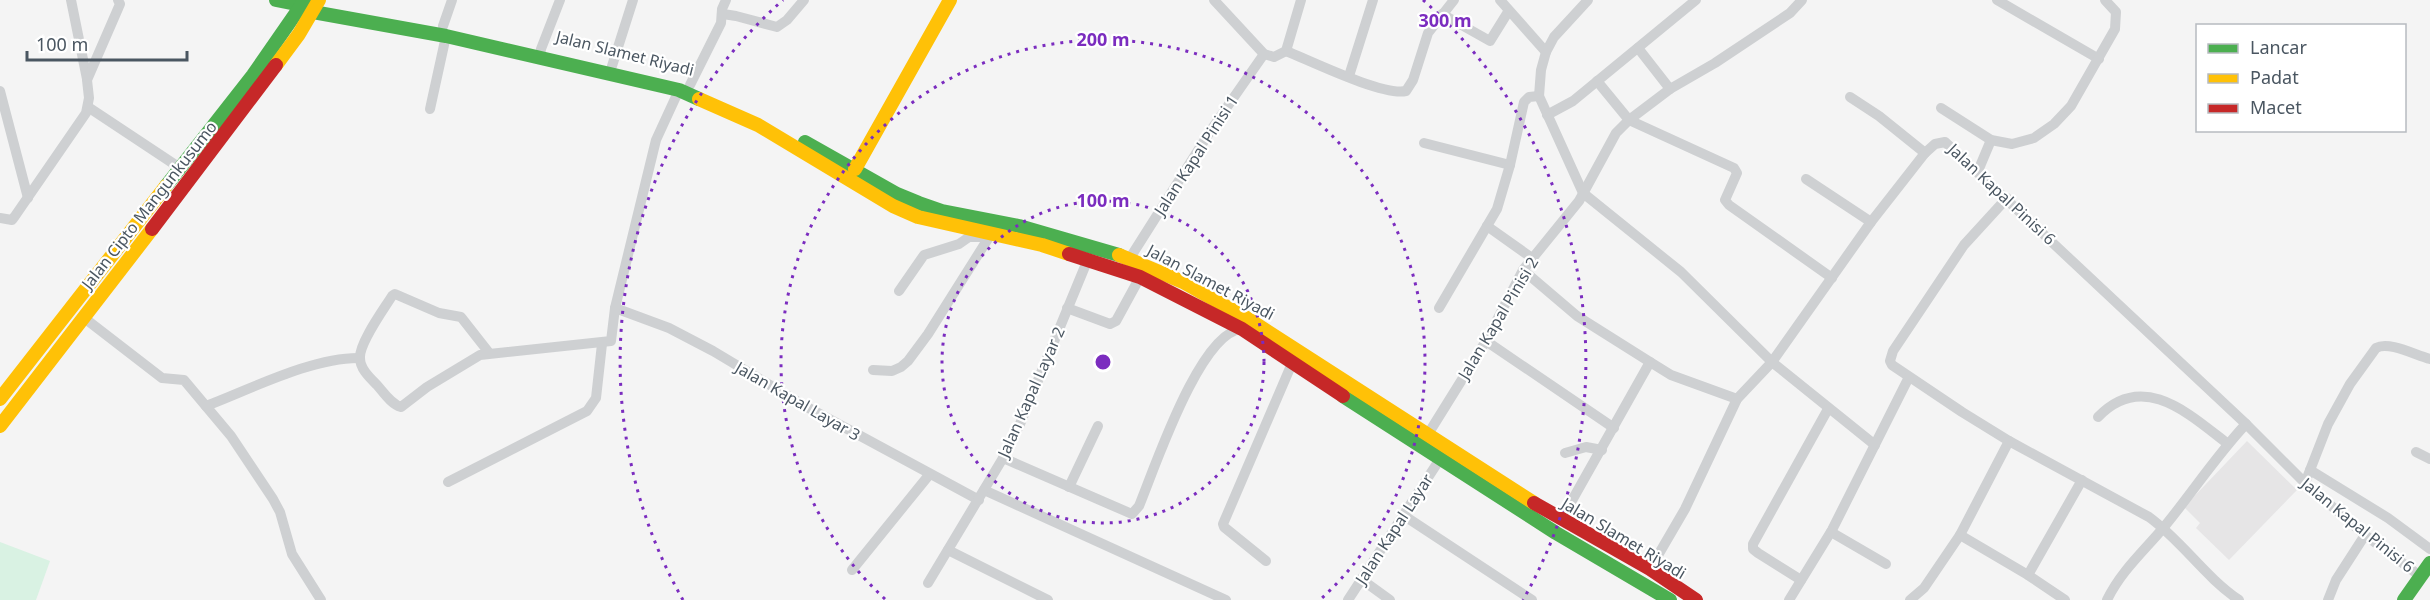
<svg xmlns="http://www.w3.org/2000/svg" width="2430" height="600" font-family="'Noto Sans',sans-serif">
  <style>
    .education { fill: #e6e5e6 }
    .green { fill: #d9f2e3 }
    .lines { fill: none; stroke-linecap: round; stroke-linejoin: round }
    .street { stroke: #ced0d2; stroke-width: 10 }
    .fast { stroke: #4caf50; stroke-width: 14 }
    .slow { stroke: #ffc107; stroke-width: 14 }
    .jam { stroke: #c62828; stroke-width: 14 }
    .ring { fill: none; stroke: #7b2cbf; stroke-width: 3; stroke-dasharray: 3 6 }
    .labels { text-anchor: middle; stroke-width: 4.5; stroke-linejoin: round; paint-order: stroke }
    .street-label { font-size: 16px; fill: #4a5661; stroke: #fff }
    .centre { fill: #7b2cbf; stroke: #fff; stroke-width: 3 }
    .ring-label { font-size: 18px; text-anchor: middle; font-weight: bold; fill: #7b2cbf; stroke: #fff; stroke-width: 4.5; stroke-linejoin: round; paint-order: stroke }
  </style>
  <rect width="100%" height="100%" fill="#f4f4f4"/>
  <polygon class="education" points="2247,441 2297,490 2229,560 2196,528 2200,523 2184,507"/>
  <polygon class="green" points="0,542 50,561 36,600 0,600"/>
  <g class="lines">
    <g class="street">
      <polyline points="71,0 87,79"/>
      <polyline points="1214,0 1264,54 1274,57 1286,51 1301,0"/>
      <polyline points="1500,0 1546,52"/>
      <polyline points="1588,0 1554,37 1546,52 1541,70 1539,96 1583,193 1681,272 1772,362 1875,445"/>
      <polyline points="1997,0 2099,59"/>
      <polyline points="723,14 736,16 777,27 787,20 804,0"/>
      <polyline points="1442,14 1490,41 1508,12"/>
      <polyline points="443,26 452,0"/>
      <polyline points="1638,48 1670,89"/>
      <path d="M1286 51C1311 61 1382 96 1406 91L1413 80 1428 33 1454 0"/>
      <polyline points="540,58 541,49 560,0"/>
      <polyline points="612,66 633,0"/>
      <polyline points="1349,76 1373,0"/>
      <polyline points="1597,81 1629,120 1734,168 1737,173 1725,200 1729,205 1832,278"/>
      <polyline points="690,85 721,23 722,9 726,0"/>
      <polyline points="0,91 28,198"/>
      <polyline points="1850,97 1879,116 1925,153"/>
      <polyline points="88,107 180,168"/>
      <polyline points="1941,108 1991,140 2012,144 2034,138 2054,124 2071,106 2115,29 2116,12 2105,0"/>
      <polyline points="430,109 446,36"/>
      <polyline points="1547,115 1573,101 1696,0"/>
      <polyline points="1424,143 1510,165"/>
      <polyline points="1978,171 1991,140"/>
      <polyline points="1806,179 1871,222"/>
      <path d="M2007 198 1964 245 1893 351 1890 361 1892 365 1962 412 2009 441 2149 517C2182 541 2205 577 2239 600"/>
      <polyline points="0,218 12,220 15,216 86,113 89,98 87,80 117,11 120,4 118,0"/>
      <polyline points="1487,226 1532,258"/>
      <polyline points="1130,258 1211,130 1264,54"/>
      <polyline points="1523,270 1577,316 1650,362"/>
      <polyline points="899,291 924,255 959,244 969,237 985,237"/>
      <polyline points="615,308 669,328 713,351 805,406 979,500"/>
      <polyline points="1067,308 1110,324 1116,321 1140,277"/>
      <polyline points="1439,308 1497,209 1510,165 1524,102 1529,97 1539,96"/>
      <polyline points="83,317 162,378 184,380 231,436 273,499 280,512 292,554 321,600"/>
      <polyline points="1486,341 1614,428"/>
      <path d="M490 354 461 317 439 313 395 294 392 296C384 309 359 343 360 358 360 369 370 378 377 385 384 393 391 404 401 407L427 387 480 355 611 341 615 308 656 140 679 90"/>
      <polyline points="873,370 892,371 901,367 908,361 928,334 991,234"/>
      <path d="M206 406C251 389 313 357 360 358"/>
      <path d="M2098 417C2143 370 2189 414 2228 444"/>
      <polyline points="1425,439 1486,341 1523,270 1579,201 1616,133 1629,120 1670,89 1715,63 1790,13 1802,0"/>
      <polyline points="2416,452 2430,459"/>
      <polyline points="1565,453 1586,447 1602,450"/>
      <path d="M1003 458 1132 514 1139 506C1154 470 1200 331 1242 329"/>
      <polyline points="2310,470 2388,518 2430,549"/>
      <polyline points="448,482 587,411 596,398 602,344"/>
      <path d="M2305 483 2328 424 2350 384 2376 348C2389 341 2415 355 2430 359"/>
      <polyline points="1069,487 1098,426"/>
      <polyline points="984,490 1226,600"/>
      <polyline points="1403,515 1532,600"/>
      <polyline points="1561,520 1650,362 1671,375 1737,399"/>
      <polyline points="1831,532 1886,564"/>
      <polyline points="1960,535 2028,575 2065,600"/>
      <polyline points="948,550 1048,600"/>
      <polyline points="1266,561 1224,527 1223,524 1293,361"/>
      <polyline points="1650,569 1685,509 1737,399 1772,362 1871,222 1925,153 1935,144 1945,142 2246,424 2305,483 2365,535 2420,576"/>
      <polyline points="852,570 929,475"/>
      <polyline points="2028,575 2082,480"/>
      <polyline points="1361,579 1390,600"/>
      <polyline points="1801,580 1758,553 1753,549 1753,544 1828,409"/>
      <polyline points="928,583 1003,458 1020,424 1088,259"/>
      <polyline points="1348,600 1440,459"/>
      <polyline points="1789,600 1832,530 1909,377"/>
      <polyline points="1910,600 1924,588 1960,535 2009,441"/>
      <path d="M2107 600C2121 571 2144 551 2164 527 2192 493 2216 456 2246 424"/>
      <polyline points="2328,600 2336,580 2365,535"/>
    </g>
    <g class="fast">
      <polyline points="276,0 301,5 313,12 446,36 679,90 699,99"/>
      <polyline points="805,142 897,194 919,203 942,211 1019,226 1119,255"/>
      <polyline points="166,186 253,75 305,0"/>
      <polyline points="1343,396 1556,533 1670,600"/>
      <polyline points="2404,600 2430,563"/>
    </g>
    <g class="slow">
      <polyline points="276,65 299,34 319,0"/>
      <polyline points="699,99 758,125 893,206 918,217 1042,245 1069,254"/>
      <polyline points="855,169 950,0"/>
      <polyline points="1119,255 1183,282 1245,317 1534,503"/>
      <polyline points="0,399 166,186"/>
      <polyline points="0,426 152,229"/>
    </g>
    <g class="jam">
      <polyline points="152,229 276,65"/>
      <polyline points="1069,254 1140,277 1242,329 1343,396"/>
      <polyline points="1534,503 1650,569 1696,600"/>
    </g>
  </g>
  <g class="ring">
    <circle cx="1103" cy="362" r="161"/>
    <path d="M885 599A322 322 0 1 1 1321 599"/>
    <path d="M683 600A483 483 0 0 1 783 0M1423 0A483 483 0 0 1 1523 600"/>
  </g>
  <g class="labels">
    <g class="street-label">
      <text transform="translate(625 53) rotate(14)" y="6">Jalan Slamet Riyadi</text>
      <text transform="translate(1196 155) rotate(-57)" y="6">Jalan Kapal Pinisi 1</text>
      <text transform="translate(2002 194) rotate(43)" y="6">Jalan Kapal Pinisi 6</text>
      <text transform="translate(149 205) rotate(-52)" y="6">Jalan Cipto Mangunkusumo</text>
      <text transform="translate(1211 282) rotate(28)" y="6">Jalan Slamet Riyadi</text>
      <text transform="translate(1498 318) rotate(-59)" y="6">Jalan Kapal Pinisi 2</text>
      <text transform="translate(1031 392) rotate(-66)" y="6">Jalan Kapal Layar 2</text>
      <text transform="translate(798 401) rotate(30)" y="6">Jalan Kapal Layar 3</text>
      <text transform="translate(2358 525) rotate(39)" y="6">Jalan Kapal Pinisi 6</text>
      <text transform="translate(1394 529) rotate(-57)" y="6">Jalan Kapal Layar</text>
      <text transform="translate(1624 538) rotate(31)" y="6">Jalan Slamet Riyadi</text>
    </g>
  </g>
  <circle cx="1103" cy="362" r="9" class="centre"/>
  <g class="ring-label">
    <text x="1445" y="27">300 m</text>
    <text x="1103" y="46">200 m</text>
    <text x="1103" y="207">100 m</text>
  </g>
  <rect x="2196" y="24" width="210" height="108" fill="#ffffff" stroke="#b7bbc0" stroke-width="1.5"/>
  <rect x="2208" y="44" width="30" height="9" fill="#4caf50" stroke="#b7bbc0" stroke-width="1.5"/>
  <text x="2250" y="54" font-size="18" fill="#4a5661">Lancar</text>
  <rect x="2208" y="74" width="30" height="9" fill="#ffc107" stroke="#b7bbc0" stroke-width="1.5"/>
  <text x="2250" y="84" font-size="18" fill="#4a5661">Padat</text>
  <rect x="2208" y="104" width="30" height="9" fill="#c62828" stroke="#b7bbc0" stroke-width="1.5"/>
  <text x="2250" y="114" font-size="18" fill="#4a5661">Macet</text>
  <path d="M27 51v9h160v-9" fill="none" stroke="#4a5661" stroke-width="3"/>
  <text x="36" y="51" font-size="18" fill="#4a5661" stroke="#ffffff" stroke-width="4.5" paint-order="stroke">100 m</text>
</svg>
